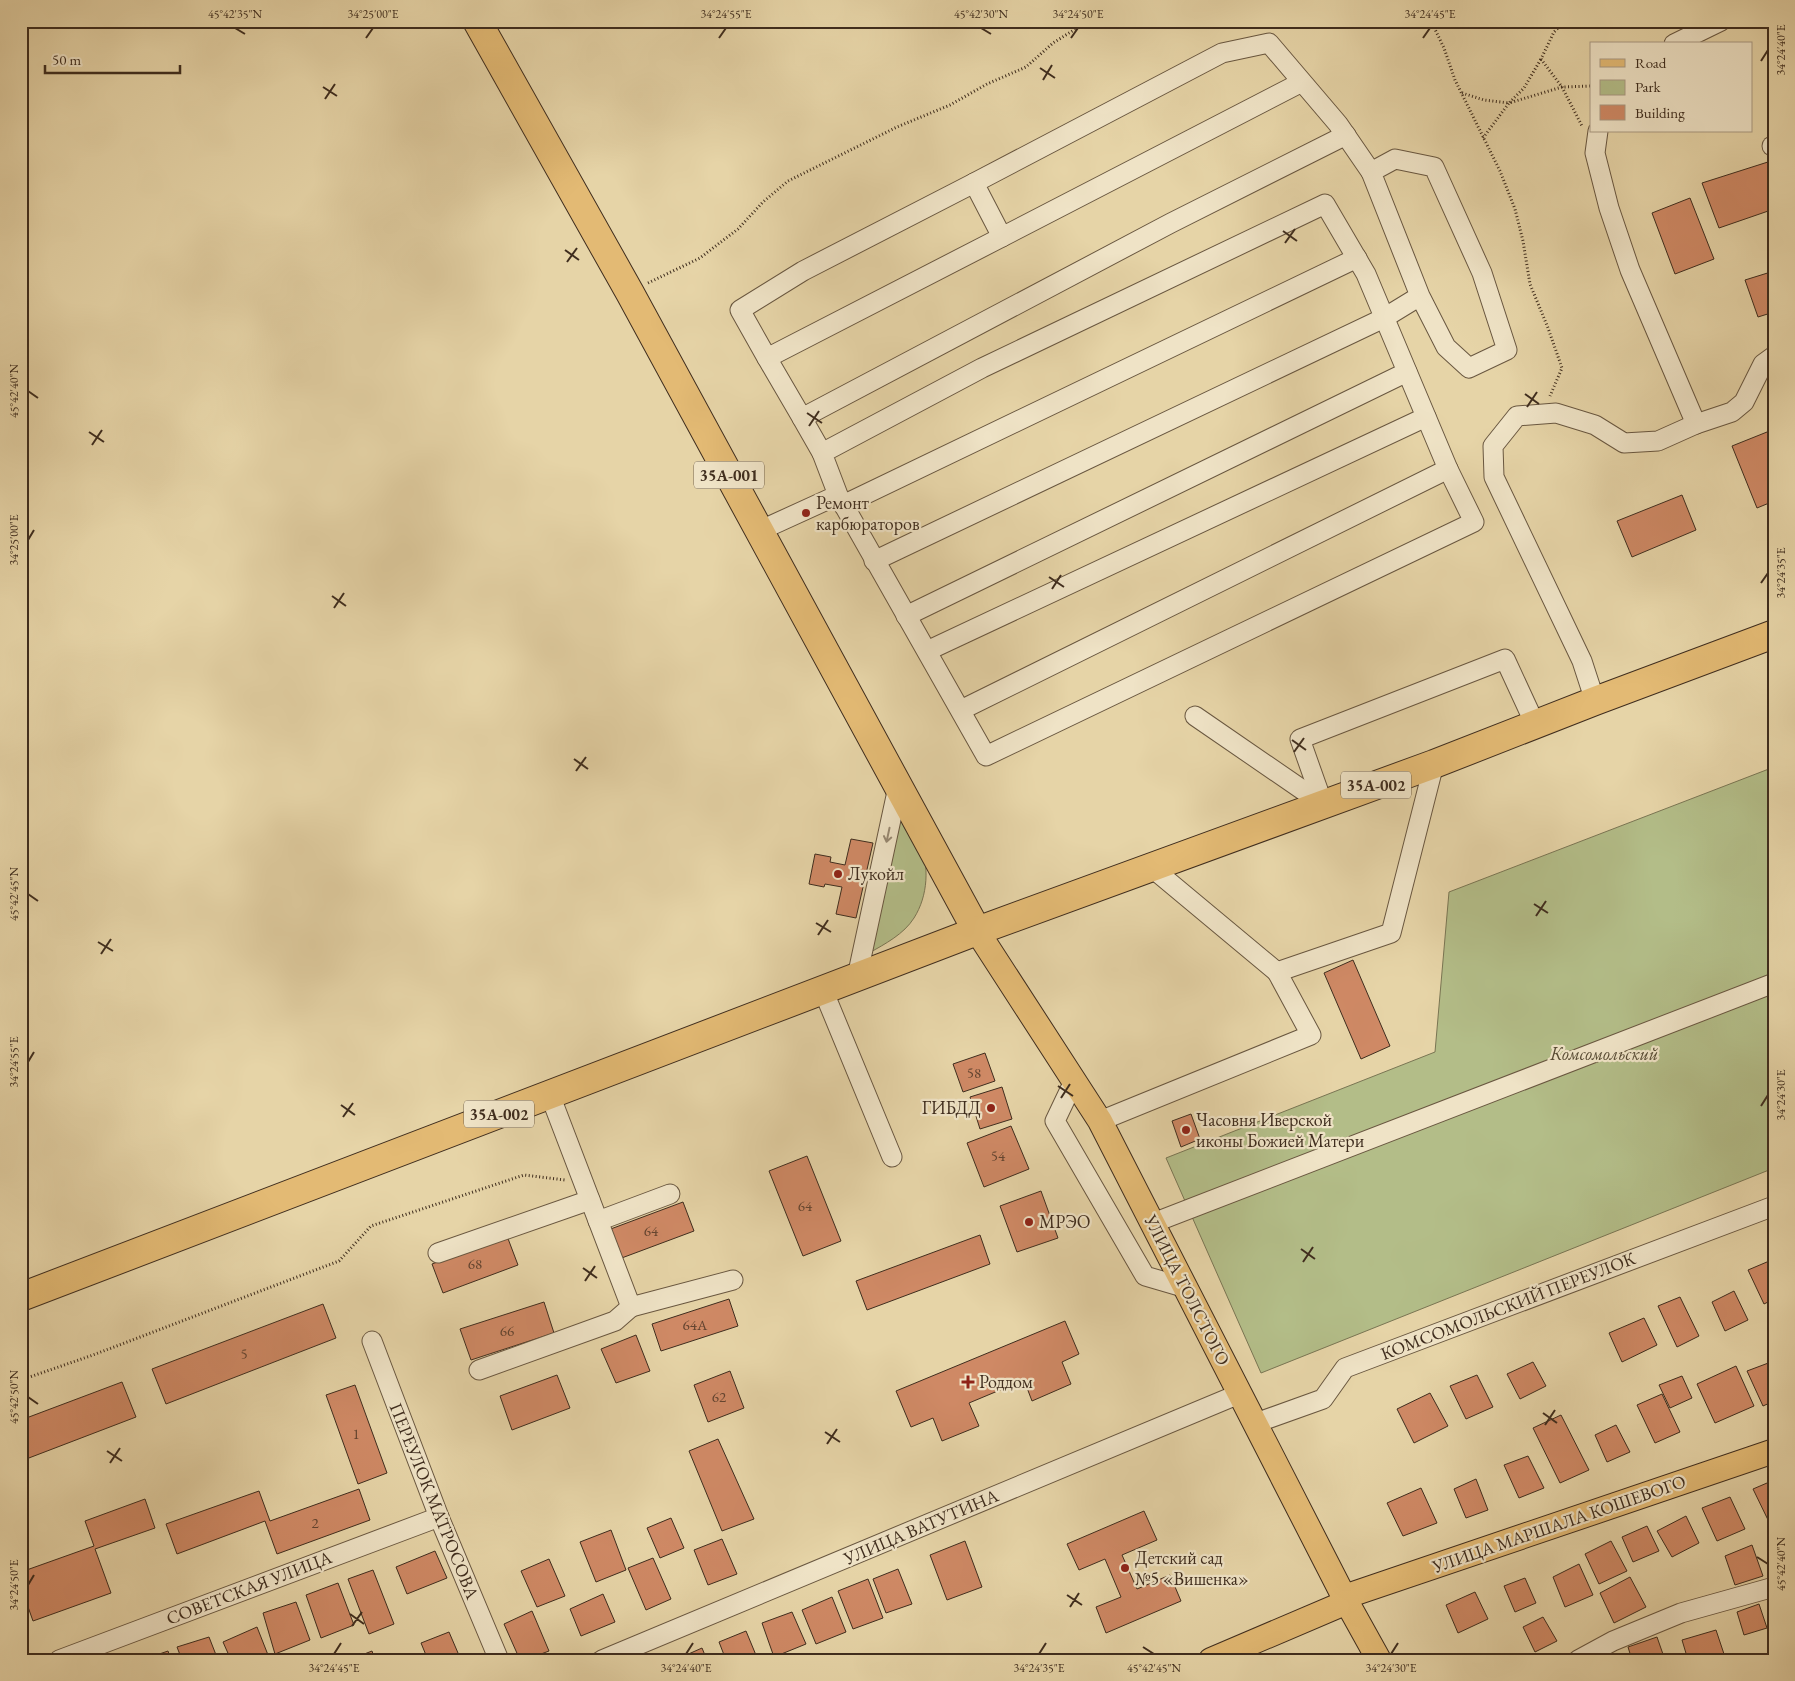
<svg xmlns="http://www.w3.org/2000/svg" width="1795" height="1681" font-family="'EB Garamond',serif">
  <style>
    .green { fill: #b3bd88; stroke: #797553 }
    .building { fill: #cf8965; stroke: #3f2d1e }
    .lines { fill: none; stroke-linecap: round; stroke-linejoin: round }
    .minor-casing { stroke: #695740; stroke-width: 21 }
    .major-casing { stroke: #3f2d1e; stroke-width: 26 }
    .highway-casing { stroke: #3f2d1e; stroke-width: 30 }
    .path { stroke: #3f2d1e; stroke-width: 3; stroke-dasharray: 1 2.5; stroke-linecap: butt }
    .minor { stroke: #efe3c6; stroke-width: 19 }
    .major { stroke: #e3ba74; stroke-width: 24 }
    .highway { stroke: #e3ba74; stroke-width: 28 }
    .oneway { stroke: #978872 }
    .ticks { fill: none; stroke: #3f2d1e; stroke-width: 2 }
    .poi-dot { fill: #8f2418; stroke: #efe3c6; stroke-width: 2 }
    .labels { text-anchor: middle; stroke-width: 4.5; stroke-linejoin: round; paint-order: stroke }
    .number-label { font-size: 15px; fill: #634430 }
    .shield { fill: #efe3c6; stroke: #746450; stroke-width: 1 }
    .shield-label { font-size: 16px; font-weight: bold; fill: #3f2d1e }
    .poi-label { font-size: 18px; fill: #3f2d1e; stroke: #efe3c6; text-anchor: start }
    .park-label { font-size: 18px; font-style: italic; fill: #564a33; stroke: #efe3c6 }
    .street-label { font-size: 18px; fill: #3f2d1e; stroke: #efe3c6 }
    .neatline { fill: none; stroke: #3f2d1e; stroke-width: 2 }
    .ticks-label { font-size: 12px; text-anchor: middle; fill: #3f2d1e }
  </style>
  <rect width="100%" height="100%" fill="#e6d4a7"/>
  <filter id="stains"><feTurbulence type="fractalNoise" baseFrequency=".004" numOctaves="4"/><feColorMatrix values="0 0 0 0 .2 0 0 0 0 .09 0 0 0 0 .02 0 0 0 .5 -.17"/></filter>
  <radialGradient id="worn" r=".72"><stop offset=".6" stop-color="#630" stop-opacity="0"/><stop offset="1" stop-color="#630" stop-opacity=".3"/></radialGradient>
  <g class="green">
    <polygon points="1774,767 1774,1168 1261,1373 1166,1158 1435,1052 1449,892"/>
    <path d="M901 811C907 821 914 831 919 841 930 865 928 896 914 918 904 934 885 944 869 953Z"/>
  </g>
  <g class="building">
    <polygon points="1771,161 1774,168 1774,209 1719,228 1702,183"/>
    <polygon points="1690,198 1714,259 1675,274 1652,213"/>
    <polygon points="1774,271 1774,312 1758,317 1745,280"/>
    <polygon points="1772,430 1774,435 1774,501 1757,508 1732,446"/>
    <polygon points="1682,495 1696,530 1632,557 1617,521"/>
    <polygon points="851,839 873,843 856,918 836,914 842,887 825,884 824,887 809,884 815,854 831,857 830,862 845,865"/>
    <polygon points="1353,960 1390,1046 1361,1059 1324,973"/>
    <polygon points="985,1053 995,1081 963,1092 953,1064"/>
    <polygon points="1002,1087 1012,1119 980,1129 970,1097"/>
    <polygon points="1191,1114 1200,1139 1181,1147 1172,1121"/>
    <polygon points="1011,1126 1029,1169 984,1187 967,1143"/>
    <polygon points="807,1156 841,1241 803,1256 769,1171"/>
    <polygon points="1041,1191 1058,1238 1017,1252 1000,1206"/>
    <polygon points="683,1202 694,1231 619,1259 608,1230"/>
    <polygon points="980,1235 990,1264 867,1310 856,1281"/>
    <polygon points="507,1236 518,1265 443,1293 432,1264"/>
    <polygon points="1774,1259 1774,1299 1764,1304 1748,1270"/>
    <polygon points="1734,1291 1748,1320 1725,1331 1712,1302"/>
    <polygon points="1680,1297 1699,1336 1677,1347 1658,1306"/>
    <polygon points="729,1299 738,1326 661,1351 652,1324"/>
    <polygon points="544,1302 554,1333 471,1360 460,1329"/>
    <polygon points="323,1304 336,1338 166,1404 152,1369"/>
    <polygon points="1644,1318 1657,1345 1622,1362 1609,1333"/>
    <polygon points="1065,1321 1079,1354 1062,1362 1071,1384 1032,1401 1024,1380 969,1403 979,1426 942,1441 933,1418 911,1427 896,1391"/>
    <polygon points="636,1335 650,1371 616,1383 601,1349"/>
    <polygon points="1533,1362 1546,1386 1520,1399 1507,1374"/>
    <polygon points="1771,1362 1774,1368 1774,1401 1763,1406 1747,1371"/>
    <polygon points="1736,1366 1754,1406 1715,1423 1697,1384"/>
    <polygon points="730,1371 744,1408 708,1422 694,1385"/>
    <polygon points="557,1375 570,1408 512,1430 500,1396"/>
    <polygon points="1477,1375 1493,1407 1466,1419 1450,1386"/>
    <polygon points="1682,1376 1692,1398 1670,1408 1659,1385"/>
    <polygon points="122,1382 136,1417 21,1461 21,1420"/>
    <polygon points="355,1385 387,1473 358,1484 326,1395"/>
    <polygon points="1430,1393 1448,1426 1414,1443 1397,1409"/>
    <polygon points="1662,1394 1680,1432 1655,1443 1637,1405"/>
    <polygon points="1561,1415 1589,1470 1560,1483 1533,1428"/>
    <polygon points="1616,1425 1630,1452 1607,1462 1595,1435"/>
    <polygon points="718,1439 754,1519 722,1531 689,1451"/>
    <polygon points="1528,1456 1544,1488 1519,1498 1504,1465"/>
    <polygon points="1476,1479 1488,1510 1466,1518 1454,1489"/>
    <polygon points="1774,1480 1774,1522 1770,1524 1753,1489"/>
    <polygon points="1421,1488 1437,1523 1403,1536 1387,1503"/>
    <polygon points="359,1489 370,1520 277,1554 265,1521 177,1554 166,1524 259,1491 270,1521"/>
    <polygon points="1730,1497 1745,1529 1717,1541 1702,1508"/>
    <polygon points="145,1499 155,1528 95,1549 111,1593 33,1621 21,1587 21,1572 94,1546 85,1521"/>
    <polygon points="1144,1511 1157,1540 1122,1555 1137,1589 1170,1575 1181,1601 1106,1633 1096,1607 1121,1597 1105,1559 1079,1570 1067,1544"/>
    <polygon points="1686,1516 1699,1543 1672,1557 1657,1531"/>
    <polygon points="671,1518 684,1548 660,1558 647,1528"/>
    <polygon points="1647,1526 1659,1551 1633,1562 1622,1537"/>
    <polygon points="611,1530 626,1570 596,1582 580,1542"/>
    <polygon points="722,1539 737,1574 708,1585 694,1550"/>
    <polygon points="965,1541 982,1587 947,1600 930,1555"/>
    <polygon points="1611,1541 1627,1571 1599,1584 1585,1554"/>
    <polygon points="1752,1545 1763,1576 1735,1585 1725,1556"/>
    <polygon points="435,1551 447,1578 407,1594 396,1567"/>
    <polygon points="653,1558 671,1599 646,1610 628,1568"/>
    <polygon points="549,1559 565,1596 537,1607 521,1571"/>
    <polygon points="1579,1564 1593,1595 1565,1607 1553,1577"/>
    <polygon points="898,1569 912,1604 886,1613 873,1579"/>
    <polygon points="373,1570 394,1624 369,1634 348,1579"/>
    <polygon points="1630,1577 1646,1607 1614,1623 1600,1593"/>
    <polygon points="1525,1578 1536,1603 1515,1612 1504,1586"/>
    <polygon points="868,1579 883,1618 853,1629 838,1591"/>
    <polygon points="338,1583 354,1625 321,1638 306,1595"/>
    <polygon points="1475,1592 1488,1619 1458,1633 1446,1605"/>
    <polygon points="603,1594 615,1622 581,1636 570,1609"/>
    <polygon points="832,1597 846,1632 816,1644 802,1610"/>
    <polygon points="296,1602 310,1640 275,1654 263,1613"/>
    <polygon points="1759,1604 1767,1628 1744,1635 1737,1612"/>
    <polygon points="532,1611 549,1651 525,1660 520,1660 504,1624"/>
    <polygon points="792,1612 806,1644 774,1657 762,1623"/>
    <polygon points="1543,1617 1557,1641 1535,1652 1523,1627"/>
    <polygon points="257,1627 270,1660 231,1660 223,1642"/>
    <polygon points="1716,1630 1726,1660 1688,1660 1682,1640"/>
    <polygon points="746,1631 758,1660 726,1660 719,1642"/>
    <polygon points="449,1632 461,1660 428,1660 421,1643"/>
    <polygon points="209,1637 218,1660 182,1660 177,1647"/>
    <polygon points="1657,1637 1665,1660 1632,1660 1628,1647"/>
    <polygon points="702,1648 707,1660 675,1660"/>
    <polygon points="168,1651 171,1660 142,1660"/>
    <polygon points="372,1651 375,1660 349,1660"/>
  </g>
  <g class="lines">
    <g class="minor-casing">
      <g id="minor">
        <polyline points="1674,44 1721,21"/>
        <polyline points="1302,82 1002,237 974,183 1222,53 1269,43 1338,124 1371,172"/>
        <polyline points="1598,131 1595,153 1609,208 1630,270 1696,424"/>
        <polyline points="1772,146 1774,146"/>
        <polyline points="974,183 803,271 740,310 767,358 1002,237"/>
        <polyline points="767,358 802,418 1171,223 1346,135"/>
        <polyline points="802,418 822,453"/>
        <polyline points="843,505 1357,258"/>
        <polyline points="759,531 838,495 986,756 1474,522 1448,469 1366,274 1325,204 982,368 822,453 838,495"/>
        <polyline points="874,561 1384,318 1420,296 1446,347 1469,368 1507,350 1482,273 1434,167 1395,159 1371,172 1420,296"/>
        <polyline points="906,616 1407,372"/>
        <polyline points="927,651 1426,417"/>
        <polyline points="1595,701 1582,661 1494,477 1493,446 1517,416 1556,413 1595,425 1624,443 1658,441 1696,424 1732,412 1744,402 1763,364 1774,356"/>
        <polyline points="961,710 1448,469"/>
        <polyline points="1195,716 1323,804"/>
        <polyline points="1323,804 1300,739 1505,659 1535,724"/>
        <polyline points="1151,867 1277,972 1391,933 1434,764"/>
        <polyline points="857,977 898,787"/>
        <polyline points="823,990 892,1157"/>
        <polyline points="1074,1081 1055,1121 1145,1276 1186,1288"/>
        <polyline points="550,1095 631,1307 733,1280"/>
        <polyline points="1100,1121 1311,1035 1277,972"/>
        <polyline points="598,1221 670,1194"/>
        <polyline points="1153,1223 1774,983"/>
        <polyline points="438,1253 590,1200"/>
        <polyline points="372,1341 439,1517 499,1660"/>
        <polyline points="479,1370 615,1321 631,1307"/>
        <polyline points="1256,1423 1323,1399 1345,1368 1774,1206"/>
        <polyline points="59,1660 439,1517"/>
        <polyline points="602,1660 1239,1394"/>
        <polyline points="1578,1660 1613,1641 1681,1613 1774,1587"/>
      </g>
    </g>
    <g class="major-casing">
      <g id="major">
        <polyline points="977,931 1100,1121 1344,1597 1379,1660"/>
        <polyline points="1344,1597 1774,1451"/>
        <polyline points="1211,1660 1347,1602"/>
      </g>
    </g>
    <g class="highway-casing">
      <g id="highway">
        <polyline points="477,21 630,293 977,931"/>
        <polyline points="21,1297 977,931 1434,764 1595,701 1774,634"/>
      </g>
    </g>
    <g class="path">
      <polyline points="1431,21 1444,48 1455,80 1500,171 1515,209 1523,241 1530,284 1548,328 1562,368 1550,396"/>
      <polyline points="1565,21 1554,32 1541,59 1562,87 1582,126"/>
      <polyline points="1085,23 1090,21"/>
      <polyline points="1462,93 1484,100 1509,103 1524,88 1541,59"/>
      <polyline points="1483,138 1509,103 1562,87 1591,86"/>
      <polyline points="648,283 700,258 738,229 763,202 788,181 897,127 950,105 987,84 1026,67 1053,43 1085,23 1063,21"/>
      <polyline points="21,1380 93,1355 339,1261 371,1226 524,1175 565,1180"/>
    </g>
    <use href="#minor" class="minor"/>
    <use href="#major" class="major"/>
    <use href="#highway" class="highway"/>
  </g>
  <defs><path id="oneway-shaft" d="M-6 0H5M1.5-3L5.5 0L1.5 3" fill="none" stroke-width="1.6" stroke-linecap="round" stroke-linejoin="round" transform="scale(1.25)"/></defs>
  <use class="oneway" href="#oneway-shaft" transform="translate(888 835) rotate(102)"/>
  <path class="ticks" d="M235 28 245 34M981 28 991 34M366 38 373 28M719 38 726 28M1071 38 1078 28M1423 38 1430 28M1761 61 1768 50M1040 68 1055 78M1043 80 1052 65M323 87 337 96M325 99 335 84M1283 231 1297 241M1285 243 1295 229M565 250 579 260M567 262 577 248M28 391 38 398M1525 394 1539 404M1527 407 1537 392M807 413 822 423M809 426 819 411M89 432 104 442M92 445 102 430M28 540 34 530M1049 577 1064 587M1761 583 1768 573M1052 589 1061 575M332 596 346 606M334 608 344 593M1292 740 1306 750M1294 752 1304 738M574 759 588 769M576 771 586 757M28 894 38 901M1534 904 1548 913M1536 916 1546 901M816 923 831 932M818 935 828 920M98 942 113 951M101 954 111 939M28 1062 34 1052M1058 1086 1073 1096M1061 1098 1070 1084M341 1105 355 1115M1761 1106 1768 1095M343 1117 353 1103M1301 1249 1315 1259M1303 1262 1313 1247M583 1268 597 1278M585 1281 595 1266M28 1397 38 1404M1543 1413 1557 1423M1545 1425 1555 1410M825 1432 840 1442M827 1444 837 1429M107 1451 122 1461M110 1463 120 1448M1757 1557 1768 1564M28 1585 34 1575M1067 1595 1082 1605M1070 1607 1079 1593M350 1614 364 1624M352 1626 362 1612M1143 1647 1154 1654M334 1654 341 1643M686 1654 693 1643M1039 1654 1046 1643M1391 1654 1398 1643"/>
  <g class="poi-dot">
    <circle cx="806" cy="513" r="5"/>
    <circle cx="838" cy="874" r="5"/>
    <circle cx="991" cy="1108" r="5"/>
    <circle cx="1186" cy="1130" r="5"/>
    <circle cx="1029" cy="1222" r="5"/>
    <path d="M965.5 1374.5h5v5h5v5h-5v5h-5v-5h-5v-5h5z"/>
    <circle cx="1125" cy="1568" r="5"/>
  </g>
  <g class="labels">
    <g class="number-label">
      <text x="974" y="1078">58</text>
      <text x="998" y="1161">54</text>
      <text x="805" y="1211">64</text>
      <text x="651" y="1236">64</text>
      <text x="475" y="1269">68</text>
      <text x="695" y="1330">64А</text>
      <text x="507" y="1336">66</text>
      <text x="244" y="1359">5</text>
      <text x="719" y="1402">62</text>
      <text x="356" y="1439">1</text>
      <text x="315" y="1528">2</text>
    </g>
    <g class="shield">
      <rect x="694" y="461.5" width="70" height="27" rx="4"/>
      <rect x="1341" y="771.5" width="70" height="27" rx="4"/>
      <rect x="464" y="1100.5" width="70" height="27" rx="4"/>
    </g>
    <g class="shield-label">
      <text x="729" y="481">35А-001</text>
      <text x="1376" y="791">35А-002</text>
      <text x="499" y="1120">35А-002</text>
    </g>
    <g class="poi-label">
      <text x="816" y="509">Ремонт<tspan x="816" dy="21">карбюраторов</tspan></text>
      <text x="848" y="880">Лукойл</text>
      <text x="981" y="1114" text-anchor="end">ГИБДД</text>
      <text x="1196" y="1126">Часовня Иверской<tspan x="1196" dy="21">иконы Божией Матери</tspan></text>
      <text x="1039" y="1228">МРЭО</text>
      <text x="979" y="1388">Роддом</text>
      <text x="1135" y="1564">Детский сад<tspan x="1135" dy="21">№5 «Вишенка»</tspan></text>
    </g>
    <g class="park-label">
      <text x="1604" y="1060">Комсомольский</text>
    </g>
    <g class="street-label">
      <text transform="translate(1187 1290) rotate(63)" y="6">УЛИЦА ТОЛСТОГО</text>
      <text transform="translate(1508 1306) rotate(-21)" y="6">КОМСОМОЛЬСКИЙ ПЕРЕУЛОК</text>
      <text transform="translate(434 1501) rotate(68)" y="6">ПЕРЕУЛОК МАТРОСОВА</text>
      <text transform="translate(1559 1524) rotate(-19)" y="6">УЛИЦА МАРШАЛА КОШЕВОГО</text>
      <text transform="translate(921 1527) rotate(-23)" y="6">УЛИЦА ВАТУТИНА</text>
      <text transform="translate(249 1588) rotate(-21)" y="6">СОВЕТСКАЯ УЛИЦА</text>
    </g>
  </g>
  <rect width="1795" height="1681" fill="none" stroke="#e6d4a7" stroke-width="55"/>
  <rect x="1590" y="42" width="162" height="90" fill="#efe3c6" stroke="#a99a83"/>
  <rect x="1600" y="59" width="25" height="8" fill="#e3ba74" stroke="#a99a83"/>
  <text x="1635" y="68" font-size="15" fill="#3f2d1e">Road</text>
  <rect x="1600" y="80" width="25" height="15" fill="#b3bd88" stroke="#a99a83"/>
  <text x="1635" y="92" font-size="15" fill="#3f2d1e">Park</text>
  <rect x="1600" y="105" width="25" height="15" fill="#cf8965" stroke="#a99a83"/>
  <text x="1635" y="118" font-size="15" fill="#3f2d1e">Building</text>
  <path d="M45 65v8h135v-8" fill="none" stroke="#3f2d1e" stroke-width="2.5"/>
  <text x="52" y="65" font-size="15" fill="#3f2d1e" stroke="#efe3c6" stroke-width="4" paint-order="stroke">50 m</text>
  <rect x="28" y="28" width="1740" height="1626" class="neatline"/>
  <g class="ticks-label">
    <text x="235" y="18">45°42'35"N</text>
    <text x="373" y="18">34°25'00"E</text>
    <text x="726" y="18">34°24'55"E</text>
    <text x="981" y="18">45°42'30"N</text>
    <text x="1078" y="18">34°24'50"E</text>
    <text x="1430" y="18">34°24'45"E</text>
    <text transform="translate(1781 50) rotate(-90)" y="4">34°24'40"E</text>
    <text transform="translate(14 391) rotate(-90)" y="4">45°42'40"N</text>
    <text transform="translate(14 540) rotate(-90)" y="4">34°25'00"E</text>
    <text transform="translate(1781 573) rotate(-90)" y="4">34°24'35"E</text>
    <text transform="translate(14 894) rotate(-90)" y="4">45°42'45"N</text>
    <text transform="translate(14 1062) rotate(-90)" y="4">34°24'55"E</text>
    <text transform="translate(1781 1095) rotate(-90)" y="4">34°24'30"E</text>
    <text transform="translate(14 1397) rotate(-90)" y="4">45°42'50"N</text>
    <text transform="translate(1781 1564) rotate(-90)" y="4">45°42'40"N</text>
    <text transform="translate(14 1585) rotate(-90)" y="4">34°24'50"E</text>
    <text x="334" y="1672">34°24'45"E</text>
    <text x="686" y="1672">34°24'40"E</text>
    <text x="1039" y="1672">34°24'35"E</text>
    <text x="1154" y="1672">45°42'45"N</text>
    <text x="1391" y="1672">34°24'30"E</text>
  </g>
  <rect width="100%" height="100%" filter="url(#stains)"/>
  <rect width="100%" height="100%" fill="url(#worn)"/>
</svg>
